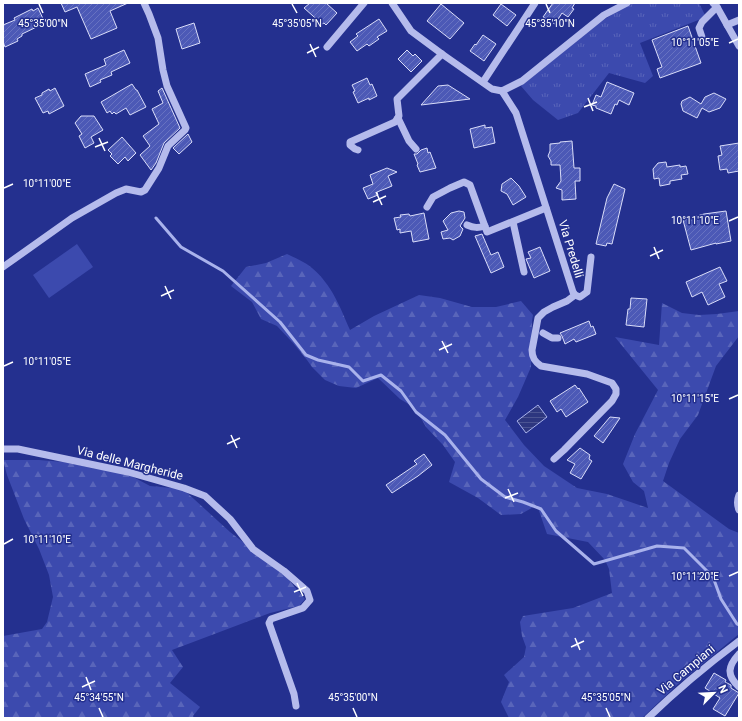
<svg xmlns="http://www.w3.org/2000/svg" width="742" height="721" font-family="Roboto,sans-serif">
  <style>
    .grass { fill: url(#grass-tufts) }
    .forest { fill: url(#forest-firs) }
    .park { fill: #3c4aae }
    .water { fill: url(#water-rules); stroke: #a9b2ec }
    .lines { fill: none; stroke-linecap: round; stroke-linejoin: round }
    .stream { stroke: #a9b2ec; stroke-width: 3 }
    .building { fill: url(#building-hatch); stroke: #daddf9 }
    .minor { stroke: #b5bbec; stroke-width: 7 }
    .ticks { fill: none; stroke: #fff; stroke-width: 1.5 }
    .labels { text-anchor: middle; stroke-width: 3; stroke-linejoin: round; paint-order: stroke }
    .street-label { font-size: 12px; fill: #fff; stroke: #24308f }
    .ticks-label { font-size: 10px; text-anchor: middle; fill: #fff; stroke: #24308f; stroke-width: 3; stroke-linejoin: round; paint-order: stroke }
  </style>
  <defs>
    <pattern id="grass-tufts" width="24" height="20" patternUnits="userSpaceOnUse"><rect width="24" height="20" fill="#3c4aae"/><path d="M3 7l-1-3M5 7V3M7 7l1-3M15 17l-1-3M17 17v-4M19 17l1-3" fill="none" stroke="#5965ba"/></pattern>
    <pattern id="forest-firs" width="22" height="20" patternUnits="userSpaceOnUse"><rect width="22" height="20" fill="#3c4aae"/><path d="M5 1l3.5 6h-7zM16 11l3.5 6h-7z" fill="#5965ba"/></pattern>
    <pattern id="water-rules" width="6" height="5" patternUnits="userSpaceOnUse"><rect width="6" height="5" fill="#2d367f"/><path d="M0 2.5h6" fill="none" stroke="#4c5492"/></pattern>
    <pattern id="building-hatch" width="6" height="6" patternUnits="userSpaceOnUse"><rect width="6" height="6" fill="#4c59b6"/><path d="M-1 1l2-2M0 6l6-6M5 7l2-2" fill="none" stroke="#6772c1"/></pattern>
  </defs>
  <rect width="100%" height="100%" fill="#24308f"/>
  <polygon class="grass" points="630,3 699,3 706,17 640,43 653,76 645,83 609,73 578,113 558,120 533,100 521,86 602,21"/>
  <g class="forest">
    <path d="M287 254C295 258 305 262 312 268 332 285 340 307 350 330L374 316 419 295 440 298 472 307H496L521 301 533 315 532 321 531 367 518 397 505 420 524 445 544 466 577 488 607 494 648 508 644 491 633 482 623 464 635 434 658 390 615 337 659 345 662 303 682 313 699 315 717 314 739 311V336L716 366 698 415 680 439 669 463 663 481 729 529 739 533V634L678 684 642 718H509L501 702 509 682 504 675 524 657 526 647 522 636 520 622 523 616 573 608 612 593 609 569 605 560 588 542 547 534 537 505 521 514 501 515 478 498 449 482 455 462 443 445 426 427 415 408 400 399 378 378 356 388 339 386 325 380 312 367 307 360 293 343 277 326 261 319 252 302 231 286 246 267 266 263Z"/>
    <polygon points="3,460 39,460 64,462 96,469 124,472 150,486 183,489 230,532 283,573 305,599 299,606 270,613 172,650 183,667 170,683 200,707 193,716 194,718 3,718 3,636 42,629 47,622 53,597 49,575 39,549 24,519 7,475"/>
  </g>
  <polygon class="park" points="77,244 93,267 49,298 33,275"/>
  <polygon class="water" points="538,405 547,417 526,433 517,421"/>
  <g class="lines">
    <polyline class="stream" points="156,218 181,247 223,271 280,322 306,355 318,360 349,367 363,381 381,375 401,391 416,412 445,435 481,479 505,497 523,502 541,509 556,531 594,564 657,546 684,548 713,577 721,599 737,624 739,625"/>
  </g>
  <g class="building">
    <polygon points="61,3 128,3 110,11 117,28 91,39 77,7 65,12"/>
    <polygon points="310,3 326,3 337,13 326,25 324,23 322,24 304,8"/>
    <polygon points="553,3 575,3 572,8 574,9 568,17 562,13 555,24 543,17"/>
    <polygon points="441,4 464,23 450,39 427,21"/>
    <polygon points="501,4 516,15 507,26 493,15"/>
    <polygon points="38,8 45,23 22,34 22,36 17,39 18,41 5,47 3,42 3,25 15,20 14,18 32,9 33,11"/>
    <polygon points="379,19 387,31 377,37 379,39 369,46 367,44 357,51 350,42 358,36 356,34"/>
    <polygon points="194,23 200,43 182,49 176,29"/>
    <polygon points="688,26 701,63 660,78 657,69 662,67 652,40"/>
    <polygon points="483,35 496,44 484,61 470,51 475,44 476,45"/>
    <polygon points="124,50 130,63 111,72 112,75 100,80 101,82 90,87 85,74 106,65 104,59"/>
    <polygon points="407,50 413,56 415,54 422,61 411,72 398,59"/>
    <polygon points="367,78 370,85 372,84 377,96 369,100 369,98 358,103 353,92 355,91 352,85"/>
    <polygon points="607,82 634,93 629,105 619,100 617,105 615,104 611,114 596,108 596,106 592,105 596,95 601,97"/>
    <polygon points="132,84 136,90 137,90 146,107 130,115 126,108 116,114 114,112 112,114 110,111 107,113 101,102"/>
    <polygon points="448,85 470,99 421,105 438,86"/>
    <polygon points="55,88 64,106 49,114 48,111 43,113 35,98 42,95 42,93 49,89 50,91"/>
    <polygon points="162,88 180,128 164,143 156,163 151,170 140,155 150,146 143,136 159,124 152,109 163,103 158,91"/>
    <polygon points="714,93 726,99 720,108 709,112 702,108 697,118 683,111 681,104 682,101 690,97 701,104 705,97"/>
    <polygon points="81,116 94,116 103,130 91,137 94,143 85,148 79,136 82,134 75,123"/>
    <polygon points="485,125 485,128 492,127 495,143 474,148 470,129"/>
    <polygon points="188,134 192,142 179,154 173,148"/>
    <polygon points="122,137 136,153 128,161 125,157 118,164 110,156 112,154 108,150"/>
    <polygon points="572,141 574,168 580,168 580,181 575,181 576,199 562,200 562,190 556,188 561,181 560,165 551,165 551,161 548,156 550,151 550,144 560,143 560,142"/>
    <polygon points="739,143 739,171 728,173 727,169 720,170 718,156 722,155 720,146"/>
    <polygon points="427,148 428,153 430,152 436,168 420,172 417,165 418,164 414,154 417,154 421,150"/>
    <polygon points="666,162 667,167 680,165 680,167 686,166 688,174 681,175 682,179 670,181 670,184 660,186 659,178 654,179 653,169 658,163"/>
    <polygon points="387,168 397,172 388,176 392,186 377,192 378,195 368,199 363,188 373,184 370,175"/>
    <polygon points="511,178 519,186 526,197 513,205 507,194 501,191 502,184"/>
    <polygon points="614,184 625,189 612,244 607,243 606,246 596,244 607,198"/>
    <polygon points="459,211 464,212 465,218 460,226 463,229 460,236 453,240 450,238 443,239 441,232 448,230 443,221 451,213"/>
    <polygon points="726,211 731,241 716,244 716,243 691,250 683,220 704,214"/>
    <polygon points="424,213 429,239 413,242 411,231 400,233 400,229 397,230 394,218 401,217 400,215 409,214 410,216"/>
    <polygon points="482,234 491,255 498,252 504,267 491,273 475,236"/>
    <polygon points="540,247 550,271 534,278 526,259 531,258 528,252"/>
    <polygon points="720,267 727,281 719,284 725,297 708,305 702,292 692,297 686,282"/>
    <polygon points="631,298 647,299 644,327 626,325 628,309 630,309"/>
    <polygon points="589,321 591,327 593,326 596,334 576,342 574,339 565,344 562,336 560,333"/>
    <polygon points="575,385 578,389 579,388 588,402 566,417 561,409 557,412 550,401"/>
    <polygon points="610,417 620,418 603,443 594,436"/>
    <polygon points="580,448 590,455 589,459 592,461 581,479 570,473 575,464 567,460"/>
    <polygon points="424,454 432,465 418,476 392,493 386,485 417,464 414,461"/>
    <polygon points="714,673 726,680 725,682 731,685 731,688 739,693 725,716 713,709 720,698 705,688"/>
  </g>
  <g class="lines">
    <g class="minor">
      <polyline points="392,3 411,31 442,54 492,89 502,91"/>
      <polyline points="713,3 717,7 739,46"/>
      <polyline points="727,25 739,20"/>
      <polyline points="703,40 699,28 702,22 717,7"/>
      <polyline points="327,47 364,3"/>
      <polyline points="483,82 535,3"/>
      <polyline points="502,91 516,113 573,292 575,295 580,297 587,292 591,257"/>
      <polyline points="502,91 522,81 604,15 627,3"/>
      <polyline points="398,118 409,141 416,149"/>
      <polyline points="358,150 355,149 350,145 350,142 395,122 399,116 397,99 442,54"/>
      <polyline points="427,207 433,197 450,188 464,182 470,185 487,232 546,208"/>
      <polyline points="513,222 524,272"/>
      <path d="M467 225C474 228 478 228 485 226"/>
      <polyline points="3,267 72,218 116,193 126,189 141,192 145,190 159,168 168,146 185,130 186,128 167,86 163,70 158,38 149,14 144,3"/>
      <polyline points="543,333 552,338 558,338"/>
      <polyline points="3,449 18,449 128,472 184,488 205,496 230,519 253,549 284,571 307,591 310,600 303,608 271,619 269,623 294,694 296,706"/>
      <path d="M554 459 564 450 612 401 616 394V389L612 383 587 374 541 366C535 362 532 358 532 350L538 318 544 312 553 307 567 301 575 295"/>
      <path d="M739 495C737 500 737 505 739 510"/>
      <path d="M739 654C728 666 726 675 739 687"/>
      <path d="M648 718C677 690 707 665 739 641"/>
    </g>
  </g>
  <path class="ticks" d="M39 4 43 13M292 4 297 13M546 4 550 13M729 43 738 39M310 44 316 57M307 53 319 47M588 98 593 111M584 107 597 102M99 138 105 151M95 147 108 142M4 188 13 184M376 192 382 205M373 202 386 196M729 221 738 217M654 247 659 259M650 256 663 250M165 286 171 299M161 296 174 290M442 341 448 353M439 350 452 344M4 366 13 362M729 399 738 395M231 435 237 448M227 444 240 438M508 489 514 502M505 498 518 493M4 544 13 539M729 576 738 572M297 583 303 596M294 592 306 587M575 638 580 650M571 647 584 641M86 677 91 690M82 687 95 681M99 708 103 717M353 708 357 717M606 708 610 717"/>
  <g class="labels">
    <g class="street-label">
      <text transform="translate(571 249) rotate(73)" y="4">Via Predelli</text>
      <text transform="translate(130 463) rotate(14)" y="4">Via delle Margheride</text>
      <text transform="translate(686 670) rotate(-40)" y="4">Via Campiani</text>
    </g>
  </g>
  <g class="ticks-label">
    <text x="550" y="27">45°35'10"N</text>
    <text x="43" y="27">45°35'00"N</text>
    <text x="297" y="27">45°35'05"N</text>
    <text x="695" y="46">10°11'05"E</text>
    <text x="47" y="187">10°11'00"E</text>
    <text x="695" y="224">10°11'10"E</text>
    <text x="47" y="365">10°11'05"E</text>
    <text x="695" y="402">10°11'15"E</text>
    <text x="47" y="543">10°11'10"E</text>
    <text x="695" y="580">10°11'20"E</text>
    <text x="99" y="701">45°34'55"N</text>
    <text x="353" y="701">45°35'00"N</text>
    <text x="606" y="701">45°35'05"N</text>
  </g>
  <rect width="742" height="721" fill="none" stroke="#ffffff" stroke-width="8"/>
  <g transform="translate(714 693) rotate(66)" stroke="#24308f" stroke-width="3" paint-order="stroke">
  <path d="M0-3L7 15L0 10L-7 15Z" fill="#ffffff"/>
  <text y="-6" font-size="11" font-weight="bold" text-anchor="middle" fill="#ffffff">N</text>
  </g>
</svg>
